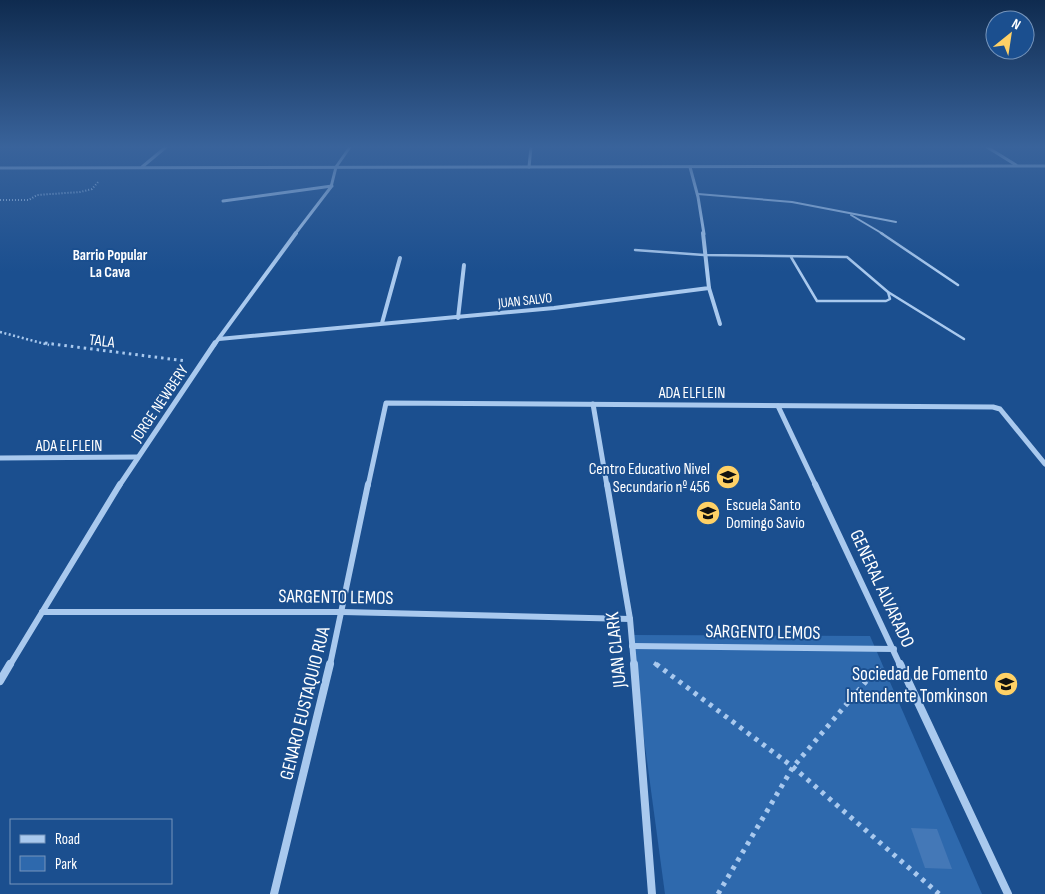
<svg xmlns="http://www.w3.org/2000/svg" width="1045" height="894" font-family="'Sofia Sans Condensed',sans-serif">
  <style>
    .green { fill: #2e69ad }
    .building { fill: #4478b7 }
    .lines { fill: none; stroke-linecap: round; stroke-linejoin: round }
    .path-far4 { stroke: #a9c9ee; stroke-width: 2; stroke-dasharray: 1 2; stroke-linecap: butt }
    .path-far3 { stroke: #a9c9ee; stroke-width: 2.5; stroke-dasharray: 2 2.5; stroke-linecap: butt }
    .path-far2 { stroke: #a9c9ee; stroke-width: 3; stroke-dasharray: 2.5 4; stroke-linecap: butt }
    .path-far1 { stroke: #a9c9ee; stroke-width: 4; stroke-dasharray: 3 4.5; stroke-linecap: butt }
    .path { stroke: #a9c9ee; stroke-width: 5; stroke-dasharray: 4 5.5; stroke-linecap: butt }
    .lane-far1 { stroke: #a9c9ee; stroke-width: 2 }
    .lane { stroke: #a9c9ee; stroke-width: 2.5 }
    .street-far4 { stroke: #a9c9ee; stroke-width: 3 }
    .street-far3 { stroke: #a9c9ee; stroke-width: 4 }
    .street-far2 { stroke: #a9c9ee; stroke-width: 5 }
    .street-far1 { stroke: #a9c9ee; stroke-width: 6 }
    .street { stroke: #a9c9ee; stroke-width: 8 }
    .labels { text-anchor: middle; stroke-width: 4; stroke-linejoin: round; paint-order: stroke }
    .far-street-label { font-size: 14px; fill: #fff; stroke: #1b4f8f }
    .far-neighbourhood-label { font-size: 15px; font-weight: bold; fill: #fff; stroke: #1b4f8f }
    .street-label { font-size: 16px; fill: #fff; stroke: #1b4f8f }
    .poi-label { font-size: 16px; fill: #fff; stroke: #1b4f8f; text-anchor: end }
    .near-street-label { font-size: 19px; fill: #fff; stroke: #1b4f8f }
    .near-poi-label { font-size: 19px; fill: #fff; stroke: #1b4f8f; text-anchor: end }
  </style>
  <rect width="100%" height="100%" fill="#1b4f8f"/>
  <polygon class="green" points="630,635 870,636 982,894 665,894"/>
  <polygon class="building" points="911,828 937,829 952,869 925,868"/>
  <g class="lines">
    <polyline class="path-far4" points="0,200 29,200 37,195 80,192 92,189 99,181"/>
    <polyline class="path-far3" points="0,332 49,345"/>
    <polyline class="path-far2" points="45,343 186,361"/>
    <polyline class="path-far1" points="654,663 657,665"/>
    <g class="path">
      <polyline points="656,664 793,767 939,894"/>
      <polyline points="718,894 793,767 880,665"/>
    </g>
    <g class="lane-far1">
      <polyline points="698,194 792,202 896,222"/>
      <polyline points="851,215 883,234"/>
    </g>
    <g class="lane">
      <polyline points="881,233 958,285"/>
      <polyline points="635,250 704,255 847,257 888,292 890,299 886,301 817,301 791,257"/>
      <polyline points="888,292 964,339"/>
    </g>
    <g class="street-far4">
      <polyline points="987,147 1016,165"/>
      <polyline points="142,167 166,147"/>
      <polyline points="529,167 531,147"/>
      <polyline points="690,167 698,197 704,234"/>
      <polyline points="0,168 1045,166"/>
      <polyline points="223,201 332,186"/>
      <polyline points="295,234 331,187 336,167 350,147"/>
    </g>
    <g class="street-far3">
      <polyline points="709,288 720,324"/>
      <polyline points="458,318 464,265"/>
      <polyline points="382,323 400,258"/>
      <polyline points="219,339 554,308 709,288 703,233"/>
      <polyline points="214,345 296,233"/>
    </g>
    <g class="street-far2">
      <polyline points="593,404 607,486"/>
      <polyline points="778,406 816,486"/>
      <polyline points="0,458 137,457"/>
      <polyline points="119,486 215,343"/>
      <polyline points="368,486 386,403 993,407 1000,409 1045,464"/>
    </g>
    <g class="street-far1">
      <polyline points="607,484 630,619 634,665"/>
      <polyline points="815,484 900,665"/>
      <polyline points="42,612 343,612 630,619"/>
      <polyline points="632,646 894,649"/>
      <polyline points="10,665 120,484"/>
      <polyline points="330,665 368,484"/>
    </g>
    <g class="street">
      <polyline points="634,664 652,894"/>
      <polyline points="900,664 1008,894"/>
      <polyline points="0,681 10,664"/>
      <polyline points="274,894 330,664"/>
    </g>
  </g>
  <linearGradient id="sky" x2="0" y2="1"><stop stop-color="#0f2b4f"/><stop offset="0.54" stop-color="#39639b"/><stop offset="1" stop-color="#39639b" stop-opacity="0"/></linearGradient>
  <rect width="1045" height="272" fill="url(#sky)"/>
  <defs>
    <g id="school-disc" transform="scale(1.25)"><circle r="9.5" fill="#ffd166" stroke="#1b4f8f"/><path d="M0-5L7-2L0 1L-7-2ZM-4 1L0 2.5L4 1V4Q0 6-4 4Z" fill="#111"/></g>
  </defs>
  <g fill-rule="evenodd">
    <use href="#school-disc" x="728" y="477"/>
    <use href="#school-disc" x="708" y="513"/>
    <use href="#school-disc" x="1006" y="684"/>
  </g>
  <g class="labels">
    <g class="far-street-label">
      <text transform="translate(525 300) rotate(-6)" y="5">JUAN SALVO</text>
    </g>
    <g class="far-neighbourhood-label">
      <text x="110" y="260">Barrio Popular<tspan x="110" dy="17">La Cava</tspan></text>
    </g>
    <g class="street-label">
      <text transform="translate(102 340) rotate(7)" y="6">TALA</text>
      <text x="692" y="398">ADA ELFLEIN</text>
      <text transform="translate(159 403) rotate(-56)" y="6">JORGE NEWBERY</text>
      <text x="69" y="451">ADA ELFLEIN</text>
    </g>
    <g class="poi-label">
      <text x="710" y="474">Centro Educativo Nivel<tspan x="710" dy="18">Secundario nº 456</tspan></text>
      <text x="726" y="510" text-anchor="start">Escuela Santo<tspan x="726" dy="18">Domingo Savio</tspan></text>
    </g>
    <g class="near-street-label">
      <text transform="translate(883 588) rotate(65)" y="7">GENERAL ALVARADO</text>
      <text transform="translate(336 596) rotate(1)" y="7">SARGENTO LEMOS</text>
      <text transform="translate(763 631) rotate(1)" y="7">SARGENTO LEMOS</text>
      <text transform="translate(615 650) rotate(-96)" y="7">JUAN CLARK</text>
      <text transform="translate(304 703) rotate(-76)" y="7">GENARO EUSTAQUIO RUA</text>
    </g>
    <g class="near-poi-label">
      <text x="988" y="680">Sociedad de Fomento<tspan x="988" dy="22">Intendente Tomkinson</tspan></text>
    </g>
  </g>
  <rect x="10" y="819" width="162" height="65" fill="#1b4f8f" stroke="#7695bc"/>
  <rect x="20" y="835" width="25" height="8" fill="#a9c9ee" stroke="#7695bc"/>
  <text x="55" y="844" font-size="15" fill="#ffffff">Road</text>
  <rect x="20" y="856" width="25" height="15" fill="#2e69ad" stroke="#7695bc"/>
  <text x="55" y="869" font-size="15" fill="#ffffff">Park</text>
  <g transform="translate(1010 35) rotate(30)"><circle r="24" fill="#1b4f8f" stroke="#7695bc"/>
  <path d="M0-4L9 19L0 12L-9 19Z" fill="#ffd166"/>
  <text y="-8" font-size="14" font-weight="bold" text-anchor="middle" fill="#ffffff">N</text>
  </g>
</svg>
